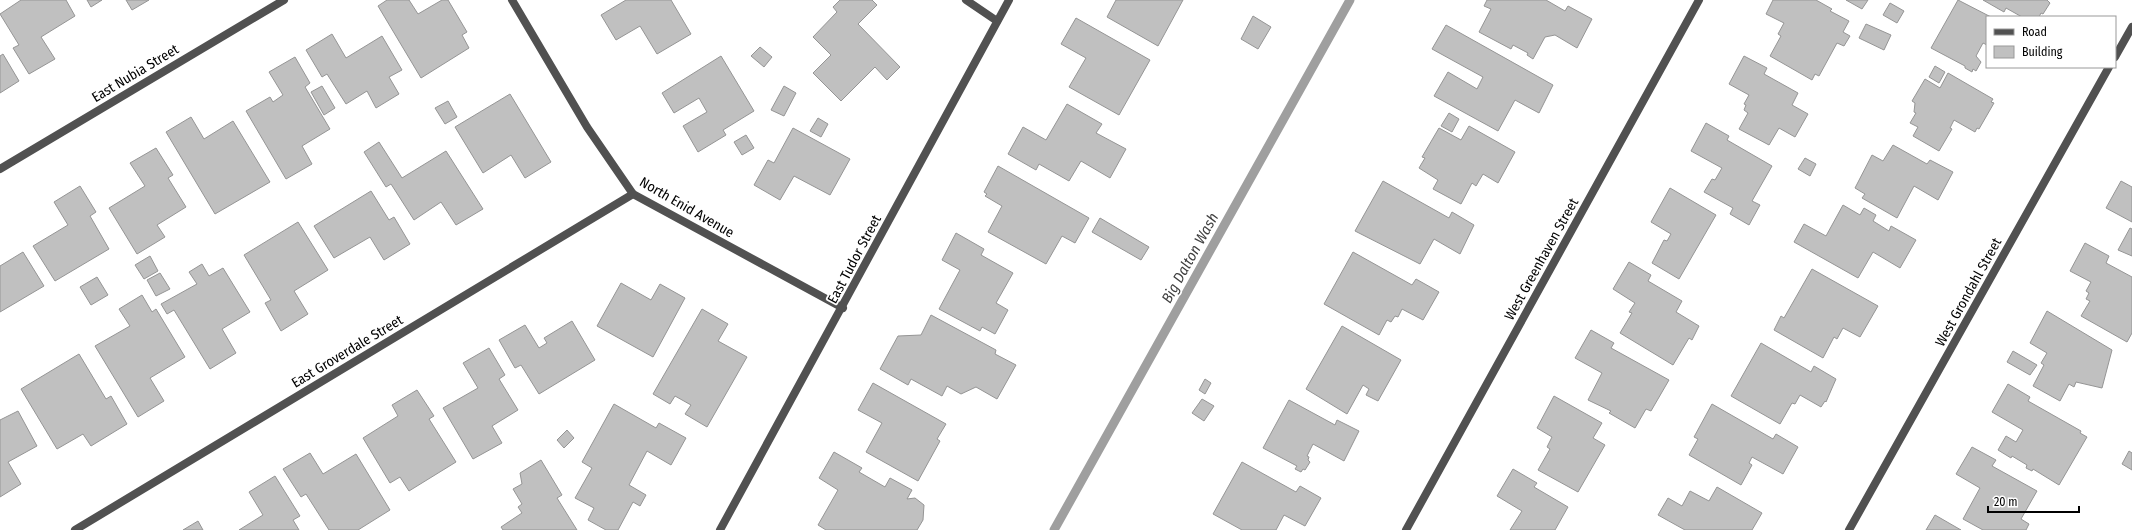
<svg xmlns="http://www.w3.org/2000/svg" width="2132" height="530" font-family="'Fira Sans Condensed',sans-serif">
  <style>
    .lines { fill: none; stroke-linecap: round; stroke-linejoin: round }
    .stream { stroke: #9f9f9f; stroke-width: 9 }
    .building { fill: #c0c0c0; stroke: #959595 }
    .street { stroke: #515151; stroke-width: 8 }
    .labels { text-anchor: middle; stroke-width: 3.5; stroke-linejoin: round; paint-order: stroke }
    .street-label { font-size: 14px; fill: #000; stroke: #fff }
    .water-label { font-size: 15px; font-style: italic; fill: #404040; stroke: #fff }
  </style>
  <rect width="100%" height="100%" fill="#fff"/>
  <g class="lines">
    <polyline class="stream" points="1054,530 1350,0"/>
  </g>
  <g class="building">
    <polygon points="21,0 66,0 75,16 41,37 55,59 29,74 13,48 19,45 0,14"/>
    <polygon points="87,0 102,0 91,7"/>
    <polygon points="126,0 149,0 132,10"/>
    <polygon points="387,0 409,0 418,14 442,0 448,0 467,32 462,35 469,48 421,78 378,6"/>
    <polygon points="626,0 671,0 691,34 657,54 640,26 616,40 601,15"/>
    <polygon points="840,0 872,0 877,5 858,24 900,67 887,80 875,67 841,101 813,73 831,55 813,37 837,12 833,7"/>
    <polygon points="1116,0 1183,0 1158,46 1107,17"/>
    <polygon points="1487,0 1546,0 1565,11 1568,6 1592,19 1577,48 1555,35 1545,37 1533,59 1527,55 1528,53 1513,45 1511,49 1479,32 1491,9 1484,6"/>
    <polygon points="1773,0 1816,0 1832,9 1830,11 1849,21 1843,32 1850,36 1844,46 1837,43 1819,76 1815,74 1812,80 1770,56 1781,36 1778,34 1784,23 1766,14"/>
    <polygon points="1846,0 1868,0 1862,9"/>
    <polygon points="1958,0 1991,17 1987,17 1987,45 1983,43 1976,56 1981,62 1976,71 1973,69 1972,72 1965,68 1965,66 1931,48"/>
    <polygon points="1983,0 2047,0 2050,3 2043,14 2041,13 2039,17 2022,17 2006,8 2004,12"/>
    <polygon points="1890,3 1904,11 1897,23 1883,15"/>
    <polygon points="1253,16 1271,27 1258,49 1241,39"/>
    <polygon points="1076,18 1150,60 1119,115 1069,87 1086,58 1061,44"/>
    <polygon points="1866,24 1891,35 1884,50 1859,38"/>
    <polygon points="1446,25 1553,85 1539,113 1515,100 1498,131 1434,96 1448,72 1477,89 1483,77 1432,49"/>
    <polygon points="332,34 346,58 382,36 402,70 389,77 399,94 376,108 367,91 346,104 327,74 322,77 306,50"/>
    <polygon points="760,47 772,57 764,67 751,56"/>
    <polygon points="3,54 19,81 0,93 0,56"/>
    <polygon points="721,56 754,111 723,130 726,135 698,152 683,126 707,112 699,98 674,113 662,93"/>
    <polygon points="1744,56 1767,68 1764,74 1798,93 1792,105 1808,114 1795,137 1779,128 1769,145 1739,129 1748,113 1744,110 1746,105 1744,104 1749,95 1729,84"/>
    <polygon points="295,57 310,83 305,87 330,129 302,146 312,164 286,179 246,111 270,97 273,102 283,95 269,72"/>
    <polygon points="1935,66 1945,72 1939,83 1929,77"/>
    <polygon points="1948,73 1993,99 1991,102 1994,103 1979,129 1977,128 1975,132 1954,120 1950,128 1952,129 1939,151 1913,136 1918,127 1910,123 1916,113 1914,112 1915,103 1912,101 1925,79 1940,88"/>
    <polygon points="322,86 335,108 324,115 311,92"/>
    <polygon points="784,86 796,93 784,116 771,110"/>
    <polygon points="510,94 551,162 525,178 511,155 483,173 455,127"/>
    <polygon points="448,101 457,117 445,124 435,108"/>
    <polygon points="1067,104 1102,124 1096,133 1126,149 1110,178 1081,161 1069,181 1039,164 1036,170 1008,154 1023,127 1046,140"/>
    <polygon points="1449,113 1459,119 1452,132 1441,126"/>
    <polygon points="191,117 204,139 233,121 270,182 215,214 166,132"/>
    <polygon points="818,118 828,124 821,137 810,131"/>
    <polygon points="1706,123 1729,136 1727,140 1772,166 1752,201 1760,205 1749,225 1730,214 1733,208 1704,192 1712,179 1715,180 1722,168 1691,151"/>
    <polygon points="1469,126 1515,152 1498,183 1483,174 1476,186 1472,183 1461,204 1433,189 1438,180 1419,168 1425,158 1422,157 1439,128 1461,140"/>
    <polygon points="793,128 850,159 830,195 794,176 780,200 754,185 768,160 774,163"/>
    <polygon points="746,135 754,148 742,155 734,142"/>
    <polygon points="379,142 402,178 446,151 483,209 456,225 441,202 414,220 391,184 386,187 364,152"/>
    <polygon points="1893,145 1927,164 1930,160 1953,172 1938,200 1914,186 1897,218 1862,198 1865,194 1855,188 1872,155 1883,161"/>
    <polygon points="156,148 173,175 168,178 186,207 157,225 165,237 137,254 109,208 145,186 130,163"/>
    <polygon points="1805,158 1816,164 1810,176 1798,169"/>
    <polygon points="998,166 1089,218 1075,243 1062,236 1046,264 988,232 1002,206 985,196 987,194 984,192"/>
    <polygon points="1383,181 1449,218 1452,212 1474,225 1460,254 1434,239 1420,264 1355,231"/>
    <polygon points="2121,181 2132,187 2132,222 2106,208"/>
    <polygon points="80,186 96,212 90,216 109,249 55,281 33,246 68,225 54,202"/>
    <polygon points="1670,188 1716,215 1679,279 1652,263 1664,240 1667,241 1671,234 1651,222"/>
    <polygon points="371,191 389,220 394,217 410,244 384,260 370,237 334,258 314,226"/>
    <polygon points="1843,205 1860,215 1864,208 1876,215 1873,221 1889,231 1891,226 1916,240 1900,268 1873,252 1858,278 1794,242 1804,224 1826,236"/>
    <polygon points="1100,218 1149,247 1141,260 1092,232"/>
    <polygon points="298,222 328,270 294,291 308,314 281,331 265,303 271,300 244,255"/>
    <polygon points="2130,228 2132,229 2132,256 2118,250"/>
    <polygon points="956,233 984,249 981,255 1013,273 996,303 1008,310 995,334 982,327 980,331 939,309 960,270 942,260"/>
    <polygon points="2085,243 2109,256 2106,263 2132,277 2132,333 2127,342 2081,316 2090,301 2086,299 2089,293 2086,291 2091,282 2070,271"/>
    <polygon points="23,252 44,286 0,312 0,266"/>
    <polygon points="1353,252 1412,285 1416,279 1439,292 1423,320 1402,309 1398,317 1395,316 1391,322 1387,320 1379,335 1324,304"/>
    <polygon points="150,256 158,271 144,279 135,265"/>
    <polygon points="1629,262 1651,275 1648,281 1682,301 1676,312 1699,326 1692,340 1689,338 1673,365 1620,333 1632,313 1629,312 1635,303 1613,289"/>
    <polygon points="202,264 209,276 223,268 250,312 222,329 236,353 210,369 174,310 167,314 161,304 197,284 189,272"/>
    <polygon points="1812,269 1878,306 1860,337 1843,328 1837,339 1834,337 1823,358 1774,330 1781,316 1784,318"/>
    <polygon points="160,273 170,289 156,296 147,280"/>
    <polygon points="97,277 108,295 91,305 80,287"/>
    <polygon points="621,283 651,300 660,284 685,298 653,357 597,326"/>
    <polygon points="142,295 152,312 156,309 185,357 150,378 164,401 138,417 95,346 130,326 119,309"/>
    <polygon points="702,309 728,324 718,341 747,357 707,427 685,414 691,405 675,396 670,404 653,394"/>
    <polygon points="2047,311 2112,350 2102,388 2076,382 2074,387 2069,384 2060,401 2033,386 2044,365 2041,363 2047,353 2030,343"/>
    <polygon points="931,315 996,350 995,354 1016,365 997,399 976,387 961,394 947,386 942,396 911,379 908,385 880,369 898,336 921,335"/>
    <polygon points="572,321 595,360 539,394 521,365 515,368 499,340 525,325 539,348 547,343 544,338"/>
    <polygon points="1342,326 1401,360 1378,401 1366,395 1369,389 1363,385 1347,414 1306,389"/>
    <polygon points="1591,330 1614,343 1611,348 1669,380 1651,411 1646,409 1635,428 1609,413 1611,411 1588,400 1602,373 1575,358"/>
    <polygon points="1761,343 1811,372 1814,366 1836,379 1826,402 1825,401 1821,407 1800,395 1795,404 1792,403 1780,424 1731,396"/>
    <polygon points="489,348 505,375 499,379 518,410 492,426 502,443 473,459 443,408 478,388 463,363"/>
    <polygon points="2013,351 2037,365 2030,375 2007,362"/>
    <polygon points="79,354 106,399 111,396 127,424 91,446 83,434 57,449 21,389"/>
    <polygon points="1205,379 1211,383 1205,394 1199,390"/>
    <polygon points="873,383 946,424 937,439 940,441 918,481 866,452 882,423 858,410"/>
    <polygon points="2008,384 2030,397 2028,401 2081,431 2080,433 2087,437 2059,485 2033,469 2032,471 2026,468 2027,465 2012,456 2011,458 1998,450 2006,436 2016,442 2023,430 1992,412"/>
    <polygon points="417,390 434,416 429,419 456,462 409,491 400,477 390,483 363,438 398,416 392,405"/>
    <polygon points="1554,396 1602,423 1593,438 1605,445 1578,492 1538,470 1550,449 1547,447 1552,437 1537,428"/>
    <polygon points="1202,399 1214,406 1204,421 1192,413"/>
    <polygon points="1289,400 1335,425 1337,420 1359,431 1344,461 1313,444 1307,456 1309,457 1308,460 1310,462 1305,470 1303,469 1301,472 1295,469 1297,466 1263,448"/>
    <polygon points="614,404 656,428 659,423 686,438 671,465 647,451 629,485 646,495 640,506 633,502 618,530 606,530 588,520 594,508 575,498 592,468 582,462"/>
    <polygon points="1712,404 1773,439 1776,434 1798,447 1783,474 1752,457 1749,463 1752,465 1741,485 1689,455 1698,439 1694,437"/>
    <polygon points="18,411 37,446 8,462 21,484 0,497 0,420"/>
    <polygon points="567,430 574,438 564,448 557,440"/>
    <polygon points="1972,447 1996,460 1992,466 2037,491 2021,519 2029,524 2026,530 1983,530 1963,519 1980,488 1956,474"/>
    <polygon points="2129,451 2132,453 2132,470 2122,464"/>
    <polygon points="834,452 862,468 859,472 885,487 890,478 912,490 907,499 915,498 924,505 923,520 917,530 826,530 818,525 838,490 819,478"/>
    <polygon points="310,453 323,474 356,454 390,510 358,530 329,530 306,494 301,497 283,469"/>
    <polygon points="541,460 562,495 557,498 577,530 503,530 501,527 522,513 518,507 522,504 513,489 522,484 520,473"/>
    <polygon points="1242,462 1296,492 1300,486 1321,498 1305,526 1284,515 1276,530 1242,530 1213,514"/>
    <polygon points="1513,469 1537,483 1534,487 1568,507 1555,530 1510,530 1522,511 1497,496"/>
    <polygon points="275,476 300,516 293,520 299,530 239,530 263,515 249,492"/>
    <polygon points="1717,487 1762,513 1752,530 1685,530 1658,515 1668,498 1682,506 1690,491 1709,501"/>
    <polygon points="1935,515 1961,530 1926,530"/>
    <polygon points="198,521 203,530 183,530"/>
  </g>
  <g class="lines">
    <g class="street">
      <polyline points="512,0 587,127 633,194 843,308"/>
      <polyline points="966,0 997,21"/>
      <polyline points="2115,57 2132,27"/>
      <polyline points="0,169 284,0"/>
      <polyline points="75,530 633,194"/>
      <polyline points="720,530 1009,0"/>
      <polyline points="1406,530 1699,0"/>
      <polyline points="1849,530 2109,67"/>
    </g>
  </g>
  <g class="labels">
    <g class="street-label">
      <text transform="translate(135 73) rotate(-31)" y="5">East Nubia Street</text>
      <text transform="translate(687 207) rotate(30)" y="5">North Enid Avenue</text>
      <text transform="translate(854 259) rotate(-62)" y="5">East Tudor Street</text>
      <text transform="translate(1541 259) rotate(-61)" y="5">West Greenhaven Street</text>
      <text transform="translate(1968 292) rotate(-61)" y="5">West Grondahl Street</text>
      <text transform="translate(347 351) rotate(-31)" y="5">East Groverdale Street</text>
    </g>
    <g class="water-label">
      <text transform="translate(1190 258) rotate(-61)" y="5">Big Dalton Wash</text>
    </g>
  </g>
  <rect x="1986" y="16" width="130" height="52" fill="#ffffff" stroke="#999999"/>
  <rect x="1994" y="29" width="20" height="6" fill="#515151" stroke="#999999"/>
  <text x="2022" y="36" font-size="12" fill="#000000">Road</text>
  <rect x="1994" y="46" width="20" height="12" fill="#c0c0c0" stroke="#999999"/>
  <text x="2022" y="56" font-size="12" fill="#000000">Building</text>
  <path d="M1988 506v6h91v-6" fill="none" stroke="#000000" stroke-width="2"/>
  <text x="1994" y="506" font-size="12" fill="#000000" stroke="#ffffff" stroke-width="3" paint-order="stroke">20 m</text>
</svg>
